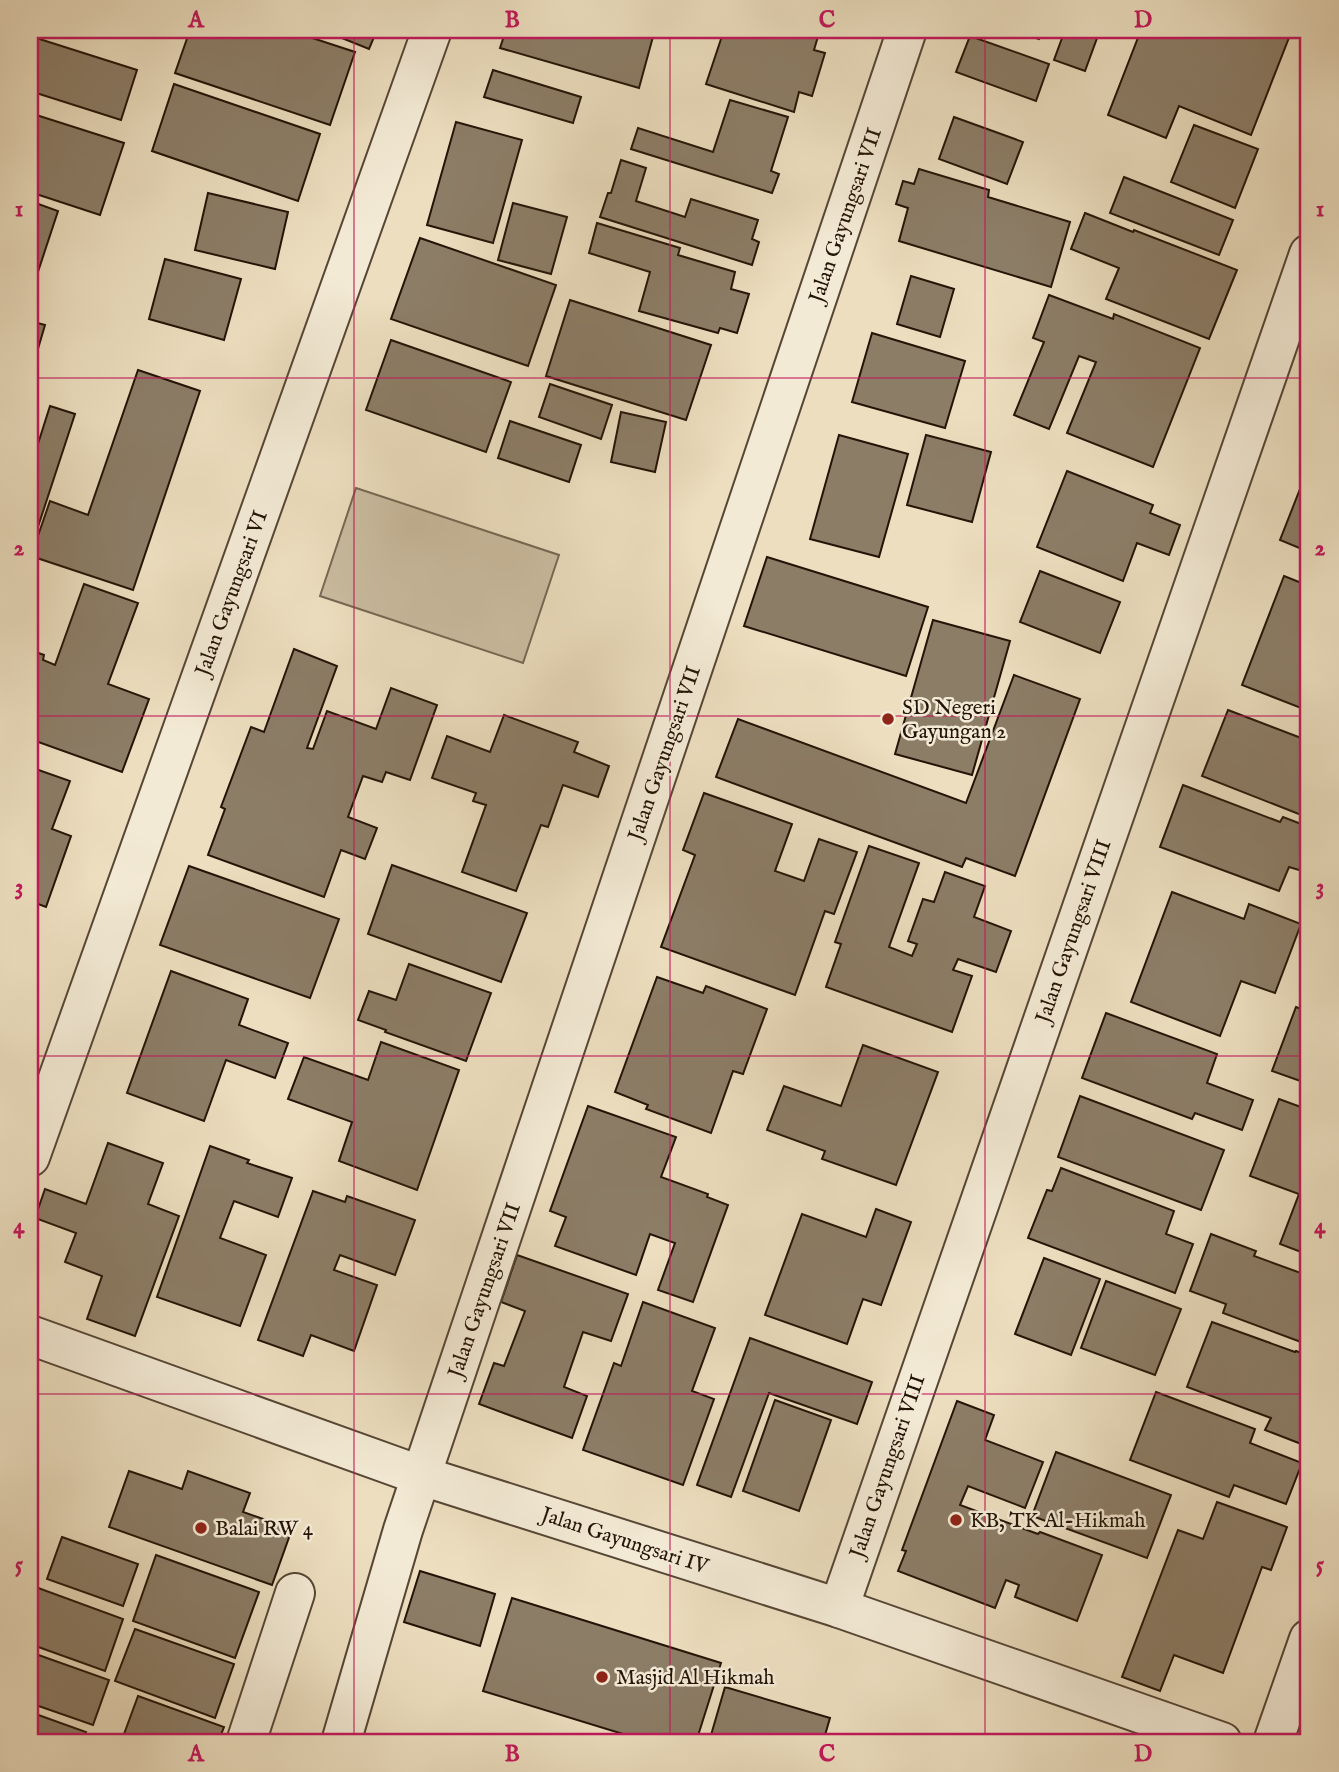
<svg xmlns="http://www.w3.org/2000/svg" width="1339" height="1772" font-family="'IM FELL English',serif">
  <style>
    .pitch { fill: #cabca0; stroke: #776854; stroke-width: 2 }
    .building { fill: #8c7d67; stroke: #241407; stroke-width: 2 }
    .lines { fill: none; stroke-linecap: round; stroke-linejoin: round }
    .street-casing { stroke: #564635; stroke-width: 42 }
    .street { stroke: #f3ead5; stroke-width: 38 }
    .grid { fill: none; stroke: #c2185b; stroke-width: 2; stroke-opacity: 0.55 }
    .poi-dot { fill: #8f2418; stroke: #f3ead5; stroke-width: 2.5 }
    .labels { text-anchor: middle; stroke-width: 5; stroke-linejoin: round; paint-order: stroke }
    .street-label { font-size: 21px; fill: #241407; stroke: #f3ead5 }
    .poi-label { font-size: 21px; fill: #241407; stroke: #f3ead5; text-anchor: start }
    .neatline { fill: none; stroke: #c2185b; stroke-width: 2.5 }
    .grid-label { font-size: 23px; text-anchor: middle; font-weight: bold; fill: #c2185b }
  </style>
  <rect width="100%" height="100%" fill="#ecdebf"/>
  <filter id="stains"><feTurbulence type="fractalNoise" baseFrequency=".00286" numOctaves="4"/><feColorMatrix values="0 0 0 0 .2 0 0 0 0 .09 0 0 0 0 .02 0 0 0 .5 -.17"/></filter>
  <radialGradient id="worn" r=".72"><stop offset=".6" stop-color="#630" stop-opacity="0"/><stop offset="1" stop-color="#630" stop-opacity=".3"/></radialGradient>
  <polygon class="pitch" points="356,488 559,555 523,663 320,596"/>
  <g class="building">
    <polygon points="190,30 288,30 355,52 330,125 175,73"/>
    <polygon points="322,30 377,30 369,49"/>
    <polygon points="506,30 642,30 654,33 639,88 500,48"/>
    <polygon points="700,30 809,30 819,33 814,50 825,53 812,96 799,92 794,112 706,84 722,36"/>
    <polygon points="1011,30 1042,30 1039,39"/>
    <polygon points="1065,30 1100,30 1085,71 1054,60"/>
    <polygon points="1141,30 1276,30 1290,35 1251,135 1179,106 1166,138 1108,115"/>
    <polygon points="30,36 137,70 121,120 30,91"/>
    <polygon points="970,36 1049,64 1036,101 956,72"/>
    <polygon points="493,70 581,97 573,123 484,97"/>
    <polygon points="174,84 320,134 298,201 152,151"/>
    <polygon points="730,100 788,117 771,171 779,174 772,193 631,149 638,128 713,152"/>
    <polygon points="30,113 124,143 100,215 30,192"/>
    <polygon points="954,117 1023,142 1007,184 939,159"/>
    <polygon points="456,122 522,140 493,243 427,225"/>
    <polygon points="1194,125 1258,149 1235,208 1171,182"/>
    <polygon points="621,160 646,168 636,201 685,217 691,199 758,220 752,239 759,242 752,265 600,217 608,193 611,193"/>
    <polygon points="919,169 989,190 988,197 1070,222 1051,287 899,241 908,208 896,204 903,181 914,184"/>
    <polygon points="1124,177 1233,220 1219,255 1110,213"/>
    <polygon points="208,193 288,212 275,269 195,250"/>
    <polygon points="30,201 58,211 33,287 30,286"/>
    <polygon points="513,203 567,217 551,274 498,260"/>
    <polygon points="1085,213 1133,232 1134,230 1237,270 1209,339 1106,299 1119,268 1071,249"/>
    <polygon points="597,223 680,248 678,255 735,272 731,289 749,294 737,333 720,328 718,333 639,311 650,272 589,253"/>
    <polygon points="420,238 556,285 528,366 391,319"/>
    <polygon points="165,259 241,279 224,340 149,319"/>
    <polygon points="911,276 954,289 940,337 897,324"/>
    <polygon points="1049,295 1113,319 1114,314 1200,348 1153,467 1067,433 1096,362 1079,356 1049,429 1014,415 1044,342 1033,338"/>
    <polygon points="570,300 711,345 686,420 546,376"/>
    <polygon points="30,321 45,325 30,376"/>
    <polygon points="872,333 965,361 945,428 852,402"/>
    <polygon points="391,340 511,382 486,452 366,410"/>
    <polygon points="138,370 200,391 133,590 31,556 50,501 88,515"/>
    <polygon points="550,384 612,405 601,439 539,417"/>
    <polygon points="50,406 75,414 32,545 30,544 30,469"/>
    <polygon points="621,412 666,422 655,472 611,462"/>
    <polygon points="510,421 581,445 569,482 498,458"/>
    <polygon points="839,435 908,454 879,557 810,539"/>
    <polygon points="926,435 991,452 972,522 907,505"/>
    <polygon points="1309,466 1309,552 1280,540"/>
    <polygon points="1067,471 1153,505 1150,513 1180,525 1169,555 1137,543 1123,581 1037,547"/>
    <polygon points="767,557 928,607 906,676 744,626"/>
    <polygon points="1040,571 1120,602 1100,653 1020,622"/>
    <polygon points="1284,576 1309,586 1309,686 1301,708 1242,685"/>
    <polygon points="84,584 138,603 108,684 149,699 122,772 30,739 30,650 44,655 43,660 55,665"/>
    <polygon points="933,620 1010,641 972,775 895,754"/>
    <polygon points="294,649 337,666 307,748 313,749 327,711 376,729 391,688 437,705 410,780 386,772 382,782 363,776 348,817 377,828 365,859 341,850 324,897 208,855 225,809 221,807 251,727 264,732"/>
    <polygon points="1014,675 1080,699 1015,876 966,858 962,867 716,777 738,719 966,803"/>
    <polygon points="1228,710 1309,741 1309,818 1202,776"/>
    <polygon points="504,715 578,742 574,752 609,766 598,797 563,785 548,827 541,825 516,891 462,872 486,805 473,801 476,793 432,778 447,736 490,752"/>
    <polygon points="30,767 70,781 52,829 71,836 46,907 30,901"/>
    <polygon points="1183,785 1280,822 1283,817 1309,827 1309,873 1289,867 1279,891 1160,847"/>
    <polygon points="704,793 792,824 775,871 804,881 819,839 857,852 834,914 825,911 795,995 661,947 695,855 683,850"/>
    <polygon points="869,846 919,863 889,947 912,956 917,944 908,941 923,899 934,902 945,872 985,886 974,917 1011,931 996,972 958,959 953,970 972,976 952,1032 826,987 841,944 835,942"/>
    <polygon points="392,865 527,913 501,982 368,934"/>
    <polygon points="189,866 339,919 310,998 160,945"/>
    <polygon points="1172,892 1244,919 1249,904 1301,924 1275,993 1241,981 1220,1036 1131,1002"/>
    <polygon points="1309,962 1309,990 1300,987"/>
    <polygon points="409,964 491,993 466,1061 385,1032 386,1030 358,1020 369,991 396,1000"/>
    <polygon points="171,971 248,999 239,1025 288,1043 275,1078 226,1060 204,1121 127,1093"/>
    <polygon points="657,977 703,993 706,986 767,1009 743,1074 733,1071 711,1133 646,1109 648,1105 615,1092"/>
    <polygon points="1296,1007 1309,1012 1309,1084 1272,1071"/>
    <polygon points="1106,1013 1217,1054 1207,1083 1253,1100 1242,1130 1195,1113 1192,1119 1082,1078"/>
    <polygon points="381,1042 459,1070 417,1190 339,1161 352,1122 288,1099 304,1057 368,1080"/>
    <polygon points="863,1045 938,1072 896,1185 822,1159 825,1151 767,1130 784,1086 841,1106"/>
    <polygon points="1080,1096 1224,1150 1201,1210 1058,1157"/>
    <polygon points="1279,1099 1309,1110 1309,1255 1280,1244 1299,1194 1250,1176"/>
    <polygon points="588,1106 676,1137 661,1177 708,1194 707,1197 728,1205 693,1302 658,1290 675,1243 650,1234 636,1275 555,1246 566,1217 550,1211"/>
    <polygon points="108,1143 163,1163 148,1204 179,1216 135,1336 87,1319 102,1276 65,1262 76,1233 35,1218 45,1189 86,1204"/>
    <polygon points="210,1146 249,1160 247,1163 292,1178 278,1217 234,1201 220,1238 266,1255 240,1326 157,1297"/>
    <polygon points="1061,1168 1174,1211 1166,1234 1193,1244 1175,1293 1028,1238 1047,1190 1052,1191"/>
    <polygon points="313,1191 345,1202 347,1196 415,1220 395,1275 340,1255 334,1270 377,1285 354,1351 311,1335 303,1356 258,1340"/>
    <polygon points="876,1209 911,1222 881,1305 863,1299 847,1344 765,1315 802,1214 866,1237"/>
    <polygon points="1211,1234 1256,1251 1254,1256 1309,1276 1309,1345 1223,1313 1226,1304 1190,1291"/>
    <polygon points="517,1255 628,1294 611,1341 583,1332 564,1387 587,1396 572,1438 479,1404 494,1363 504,1366 525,1311 501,1302"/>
    <polygon points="1044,1258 1100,1279 1071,1355 1015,1334"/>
    <polygon points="1106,1281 1181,1309 1155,1375 1081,1348"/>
    <polygon points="643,1302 715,1328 692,1391 714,1399 683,1485 583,1450 614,1363 621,1366"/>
    <polygon points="1212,1322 1295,1352 1296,1351 1309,1356 1309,1447 1265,1430 1271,1418 1187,1387"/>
    <polygon points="750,1338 872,1382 857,1424 769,1393 731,1497 697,1485"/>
    <polygon points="1156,1392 1255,1429 1250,1443 1302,1463 1286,1504 1234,1485 1229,1497 1130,1460"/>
    <polygon points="775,1400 831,1420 799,1511 743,1491"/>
    <polygon points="957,1401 994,1415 985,1440 1043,1462 1025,1508 968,1486 960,1505 1038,1534 1040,1532 1102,1555 1077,1621 1015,1597 1019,1585 1006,1580 995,1608 898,1571 906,1551 902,1550"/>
    <polygon points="1056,1452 1171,1495 1147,1558 1032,1516"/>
    <polygon points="129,1471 182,1489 188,1471 250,1493 243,1512 292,1529 272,1585 109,1527"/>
    <polygon points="1217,1502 1287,1527 1271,1570 1262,1567 1223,1673 1174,1655 1160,1691 1122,1677 1178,1530 1203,1539"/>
    <polygon points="62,1537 138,1564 123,1606 47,1579"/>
    <polygon points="156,1555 259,1592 235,1658 133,1621"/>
    <polygon points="420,1571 495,1594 480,1646 404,1622"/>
    <polygon points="30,1585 123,1619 105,1671 30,1644"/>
    <polygon points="512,1598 721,1663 696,1742 649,1742 483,1691"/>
    <polygon points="135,1629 234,1664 215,1718 115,1681"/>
    <polygon points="30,1652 109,1680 93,1725 30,1703"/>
    <polygon points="725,1687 830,1718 823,1742 709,1742"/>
    <polygon points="138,1696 224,1727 218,1742 138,1742 123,1737"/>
    <polygon points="30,1712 86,1732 82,1742 30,1742"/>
  </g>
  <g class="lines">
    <g class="street-casing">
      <g id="street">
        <polyline points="30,1157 432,30"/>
        <polyline points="30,1335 422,1476 839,1608 1222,1742"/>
        <polyline points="839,1608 1309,254"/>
        <polyline points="246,1742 295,1593"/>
        <polyline points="341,1742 403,1530 907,30"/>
        <polyline points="1273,1742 1309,1639"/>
      </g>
    </g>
    <use href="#street" class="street"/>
  </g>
  <path class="grid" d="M354 30V1742M670 30V1742M985 30V1742M30 378H1309M30 716H1309M30 1056H1309M30 1394H1309"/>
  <g class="poi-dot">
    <circle cx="888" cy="719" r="7"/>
    <circle cx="956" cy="1520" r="7"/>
    <circle cx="201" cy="1528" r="7"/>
    <circle cx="602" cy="1677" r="7"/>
  </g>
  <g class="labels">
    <g class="street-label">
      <text transform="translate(845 215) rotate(-71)" y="7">Jalan Gayungsari VII</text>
      <text transform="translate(231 593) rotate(-70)" y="7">Jalan Gayungsari VI</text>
      <text transform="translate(664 753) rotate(-71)" y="7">Jalan Gayungsari VII</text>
      <text transform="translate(1073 931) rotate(-71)" y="7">Jalan Gayungsari VIII</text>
      <text transform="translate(484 1290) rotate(-71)" y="7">Jalan Gayungsari VII</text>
      <text transform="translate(887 1466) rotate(-71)" y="7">Jalan Gayungsari VIII</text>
      <text transform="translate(625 1540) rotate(18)" y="7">Jalan Gayungsari IV</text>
    </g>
    <g class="poi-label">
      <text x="902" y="714">SD Negeri<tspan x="902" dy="24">Gayungan 2</tspan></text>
      <text x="970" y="1527">KB, TK Al-Hikmah</text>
      <text x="215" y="1535">Balai RW 4</text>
      <text x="616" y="1684">Masjid Al Hikmah</text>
    </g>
  </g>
  <rect width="1339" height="1772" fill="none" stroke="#ecdebf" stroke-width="77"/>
  <rect x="38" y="38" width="1262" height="1696" class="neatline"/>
  <g class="grid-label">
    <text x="196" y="27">A</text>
    <text x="512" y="27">B</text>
    <text x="827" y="27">C</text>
    <text x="1143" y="27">D</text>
    <text x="19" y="216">1</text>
    <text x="1320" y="216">1</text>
    <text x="19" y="555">2</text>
    <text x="1320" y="555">2</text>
    <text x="19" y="894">3</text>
    <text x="1320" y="894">3</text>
    <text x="19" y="1233">4</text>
    <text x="1320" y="1233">4</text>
    <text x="19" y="1572">5</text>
    <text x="1320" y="1572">5</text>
    <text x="196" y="1761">A</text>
    <text x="512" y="1761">B</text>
    <text x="827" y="1761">C</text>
    <text x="1143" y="1761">D</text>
  </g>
  <rect width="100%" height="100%" filter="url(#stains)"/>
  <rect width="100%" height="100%" fill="url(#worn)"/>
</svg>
